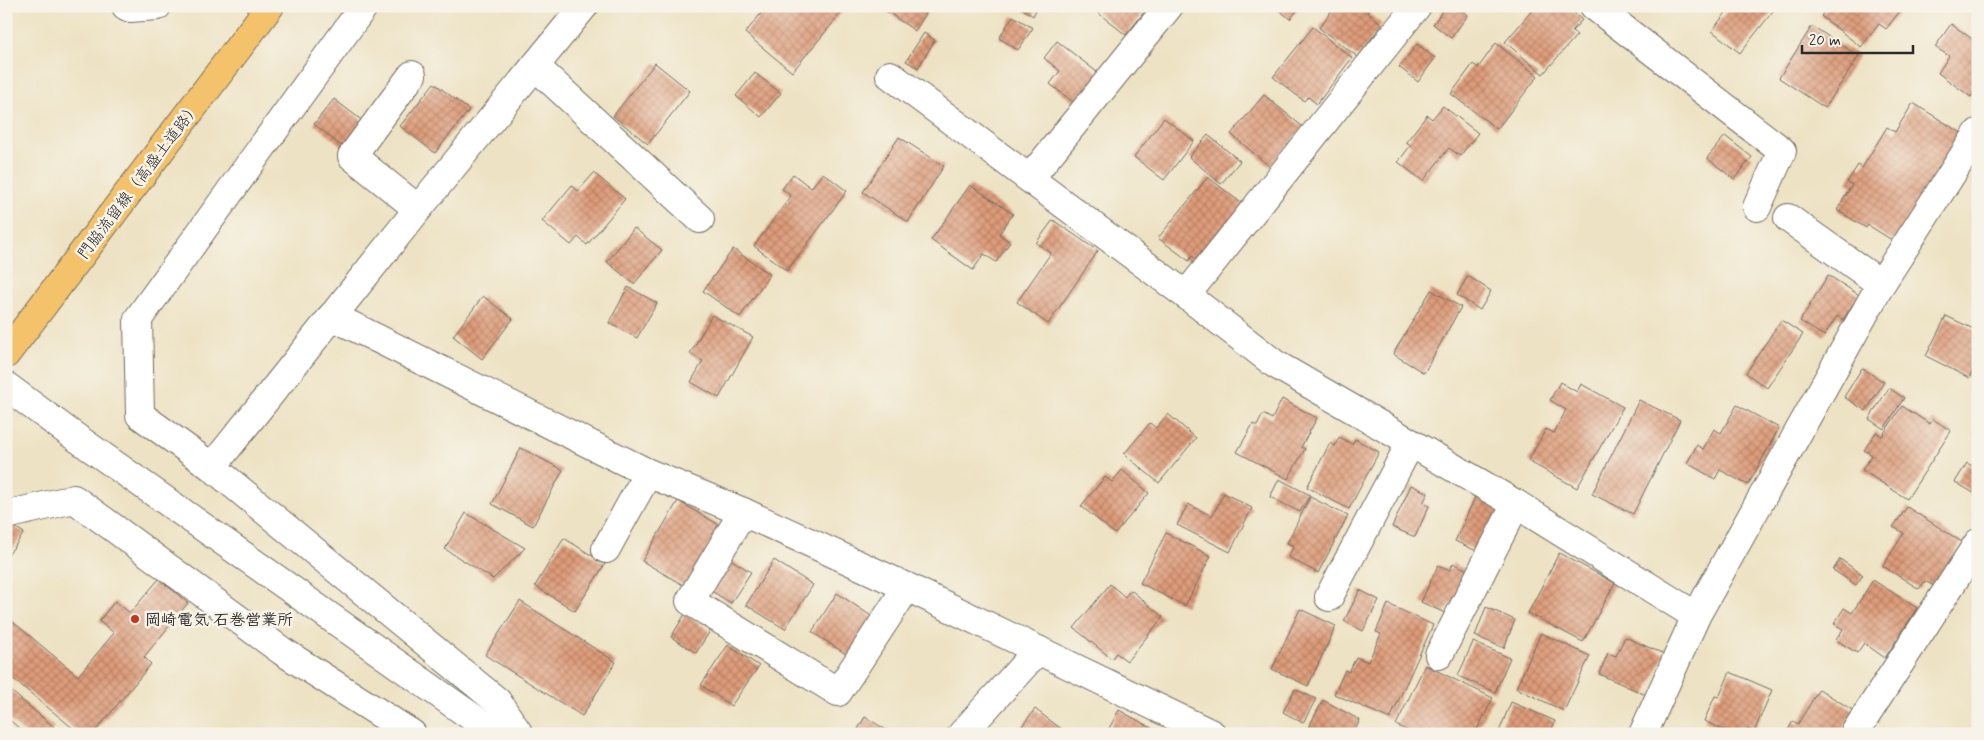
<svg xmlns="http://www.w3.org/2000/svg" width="1984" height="740" font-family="Mynerve,'Klee One',sans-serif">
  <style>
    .building { fill: url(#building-cross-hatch) }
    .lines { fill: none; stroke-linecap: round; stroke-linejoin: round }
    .minor-casing { stroke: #6f6b60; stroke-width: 30 }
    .major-casing { stroke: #6f6b60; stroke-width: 30 }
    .minor { stroke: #fff; stroke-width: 28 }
    .major { stroke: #f4c26a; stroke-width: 28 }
    .poi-dot { fill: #c8321e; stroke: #f7f3e8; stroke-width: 2 }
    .labels { text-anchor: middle; stroke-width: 5; stroke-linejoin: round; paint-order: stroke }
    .street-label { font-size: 16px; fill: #2b2b2b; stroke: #f7f3e8 }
    .poi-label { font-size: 16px; font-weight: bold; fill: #2b2b2b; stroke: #f7f3e8; text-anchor: start }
  </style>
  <defs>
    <pattern id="building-cross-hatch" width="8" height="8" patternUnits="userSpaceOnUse" patternTransform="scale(1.25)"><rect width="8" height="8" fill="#de9c7a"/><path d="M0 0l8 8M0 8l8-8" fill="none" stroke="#b47f64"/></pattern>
  </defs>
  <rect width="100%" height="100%" fill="#f7f3e8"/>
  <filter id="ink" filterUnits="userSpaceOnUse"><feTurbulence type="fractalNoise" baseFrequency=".02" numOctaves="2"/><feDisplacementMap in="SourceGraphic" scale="10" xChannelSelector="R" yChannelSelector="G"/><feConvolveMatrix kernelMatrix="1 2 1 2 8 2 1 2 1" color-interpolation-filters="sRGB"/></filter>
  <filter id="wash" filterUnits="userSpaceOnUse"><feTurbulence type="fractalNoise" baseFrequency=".0096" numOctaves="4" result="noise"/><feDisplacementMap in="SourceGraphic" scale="20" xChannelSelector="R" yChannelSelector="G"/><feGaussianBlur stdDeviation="1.12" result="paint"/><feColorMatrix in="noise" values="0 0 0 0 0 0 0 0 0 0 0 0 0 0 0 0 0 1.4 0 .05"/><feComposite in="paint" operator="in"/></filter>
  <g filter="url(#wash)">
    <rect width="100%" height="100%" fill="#ede2c3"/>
    <g id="blocks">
      <g class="building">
        <polygon points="767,6 773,9 775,6 847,6 792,72 745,33"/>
        <polygon points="887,6 931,6 915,31 885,10"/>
        <polygon points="1018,6 1038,6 1033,16"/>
        <polygon points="1101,6 1149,6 1126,35 1097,12"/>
        <polygon points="1274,6 1301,6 1290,19"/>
        <polygon points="1335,6 1372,6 1367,12 1382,24 1358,57 1319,28"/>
        <polygon points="1446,6 1457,6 1468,15 1451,38 1433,24"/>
        <polygon points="1536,6 1566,6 1582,20 1572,31 1577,35 1543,74 1505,42"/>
        <polygon points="1731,6 1777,6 1740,53 1712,31"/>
        <polygon points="1828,6 1904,6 1886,29 1879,24 1861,47 1821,16"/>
        <polygon points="1013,16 1033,28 1018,50 999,38"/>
        <polygon points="1951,24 1978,43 1978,87 1971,97 1938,73 1949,56 1935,47"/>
        <polygon points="1812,26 1859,56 1825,108 1779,78"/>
        <polygon points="1313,27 1352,58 1317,104 1308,97 1304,101 1273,77"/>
        <polygon points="924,33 935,40 918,68 906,61"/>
        <polygon points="1057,41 1102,76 1078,106 1050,84 1060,71 1044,58"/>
        <polygon points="1496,43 1538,76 1497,129 1451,94 1473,64 1478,68"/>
        <polygon points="1417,44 1435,58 1418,82 1399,67"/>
        <polygon points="655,63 690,91 648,144 613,116"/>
        <polygon points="755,73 781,93 761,117 736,96"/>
        <polygon points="434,83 469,110 435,153 400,126"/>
        <polygon points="1264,95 1303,127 1270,167 1231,134"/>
        <polygon points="334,99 364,122 344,148 314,124"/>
        <polygon points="1913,103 1963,134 1895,242 1868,225 1866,228 1837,210 1852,185 1847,182 1858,165 1862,168 1887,127 1895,132"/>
        <polygon points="1443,106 1478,133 1460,156 1449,148 1423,181 1398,162 1411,145 1406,142 1427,115 1432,119"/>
        <polygon points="1164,118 1194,141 1164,180 1134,157"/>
        <polygon points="1208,135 1240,161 1221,184 1189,157"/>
        <polygon points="1725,136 1752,157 1734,179 1707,158"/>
        <polygon points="899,137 944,166 908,222 863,192"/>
        <polygon points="594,173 625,199 587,245 578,237 571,245 542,221 572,185 578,191"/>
        <polygon points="823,173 847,191 787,271 754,246 791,196 782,189 793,174 811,188"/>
        <polygon points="1208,177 1245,206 1202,264 1192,256 1189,261 1158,238"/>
        <polygon points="970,185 1013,214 999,234 1010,242 996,262 984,254 973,270 931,240"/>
        <polygon points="1053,220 1098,251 1048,324 1017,302 1051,253 1036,243"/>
        <polygon points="634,228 662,250 634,284 607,262"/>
        <polygon points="733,249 770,274 740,317 703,291"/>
        <polygon points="1828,275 1859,295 1843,320 1837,316 1824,336 1800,321"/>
        <polygon points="1468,276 1491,291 1480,310 1457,295"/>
        <polygon points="628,287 657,303 637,338 609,323"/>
        <polygon points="1431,290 1461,307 1424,373 1393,354"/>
        <polygon points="483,296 513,319 482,359 453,336"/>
        <polygon points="712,315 753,337 719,398 691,382 703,361 690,354"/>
        <polygon points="1946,316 1978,331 1978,361 1969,378 1926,356"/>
        <polygon points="1781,320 1803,334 1767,388 1746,373"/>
        <polygon points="1862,368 1884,382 1866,411 1844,397"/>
        <polygon points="1560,382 1577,392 1581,384 1623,407 1577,488 1528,461 1546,429 1554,433 1566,410 1550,400"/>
        <polygon points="1889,388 1904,398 1884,429 1869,419"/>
        <polygon points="1282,399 1317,418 1301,447 1305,449 1288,479 1237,452 1253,424 1257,426 1263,414 1272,419"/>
        <polygon points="1639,400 1680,420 1633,514 1592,494"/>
        <polygon points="1737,405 1779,428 1748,485 1720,470 1715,479 1687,463 1697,445 1703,449 1714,429 1721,433"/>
        <polygon points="1902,406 1930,424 1933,419 1951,431 1907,499 1862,470 1872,455 1864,450 1876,432 1882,436"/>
        <polygon points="1168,414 1196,438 1159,483 1124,454 1150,423 1156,428"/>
        <polygon points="1339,437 1352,444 1355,439 1379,452 1349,509 1307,487 1330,443 1335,446"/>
        <polygon points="521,448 563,470 533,526 492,504"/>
        <polygon points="1967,463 1975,468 1978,463 1977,495 1955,482"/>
        <polygon points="1122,470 1149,493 1115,534 1081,506 1105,477 1112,482"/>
        <polygon points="1279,479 1310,495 1300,512 1270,497"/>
        <polygon points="1411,485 1428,493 1423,503 1429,506 1415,537 1392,527"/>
        <polygon points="1224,493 1252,508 1230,552 1177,525 1188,504 1212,516"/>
        <polygon points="1477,493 1502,505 1481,553 1455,541"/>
        <polygon points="1310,497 1348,516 1318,573 1288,557 1294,546 1287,543"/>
        <polygon points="678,501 726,529 690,589 642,561"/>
        <polygon points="1907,507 1962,542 1934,586 1925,581 1919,589 1883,566 1904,533 1893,527"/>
        <polygon points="466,513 525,548 493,579 445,549"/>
        <polygon points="6,521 24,533 6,558"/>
        <polygon points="1166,533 1211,556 1185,606 1140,583"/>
        <polygon points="564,538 605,564 575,611 535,586"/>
        <polygon points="1559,553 1615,583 1583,642 1528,613"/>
        <polygon points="727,557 751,572 731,603 708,589"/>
        <polygon points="1840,559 1863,575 1856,585 1833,570"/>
        <polygon points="774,560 813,585 785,629 746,605"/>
        <polygon points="1453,563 1471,572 1455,606 1450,603 1445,613 1421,602 1438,565 1450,570"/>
        <polygon points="159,579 188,603 144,657 151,664 93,734 80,734 6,673 6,616 78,676 114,633 99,621 115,601 130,613"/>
        <polygon points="1873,580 1917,608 1885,658 1864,643 1857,653 1836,640 1843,629 1834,624 1844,608 1852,613"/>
        <polygon points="1110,584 1125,597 1131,590 1163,617 1127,661 1116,653 1112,659 1074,628"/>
        <polygon points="1360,590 1379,600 1363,631 1344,621"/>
        <polygon points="837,593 877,620 852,658 812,632"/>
        <polygon points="520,601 616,662 582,716 485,655"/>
        <polygon points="1388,604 1433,625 1390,719 1334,694 1345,670 1349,672 1356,657 1368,662 1381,634 1376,632"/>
        <polygon points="1486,607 1515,620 1504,648 1475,636"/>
        <polygon points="1300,609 1336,626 1308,686 1272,669"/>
        <polygon points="685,614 710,631 696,653 671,637"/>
        <polygon points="1541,633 1590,656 1564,711 1516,688"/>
        <polygon points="1625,637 1664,654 1646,695 1599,674 1608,653 1616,656"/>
        <polygon points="1473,642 1510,658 1495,692 1458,676"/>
        <polygon points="728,645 759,666 731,706 701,685"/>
        <polygon points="1425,665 1493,698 1475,734 1414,734 1396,725"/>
        <polygon points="1730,672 1772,690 1754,732 1748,729 1745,734 1733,734 1704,721 1715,696 1719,697"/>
        <polygon points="6,687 54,727 48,734 26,734 6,717"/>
        <polygon points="1295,689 1316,699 1303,723 1283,712"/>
        <polygon points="1819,689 1854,711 1839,734 1786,734 1793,721 1798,724"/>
        <polygon points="1323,700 1360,720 1353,734 1305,734"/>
        <polygon points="1511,702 1555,721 1550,734 1498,734"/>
        <polygon points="1035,709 1068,734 1016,734"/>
        <polygon points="1119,710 1162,734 1106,734"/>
        <polygon points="865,717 893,734 855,734"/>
      </g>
    </g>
  </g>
  <g filter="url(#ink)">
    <use href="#blocks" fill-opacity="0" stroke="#6f6b60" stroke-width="1"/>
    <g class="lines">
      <g class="minor-casing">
        <g id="minor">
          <polyline points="126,6 130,8 157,6"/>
          <polyline points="364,6 138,319 140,415 212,467 497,701 519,734"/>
          <polyline points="1594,6 1782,151 1757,207"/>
          <polyline points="535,66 700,219"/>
          <polyline points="412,75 352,156 418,209"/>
          <polyline points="890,75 1186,295 1275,364 1516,504 1696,616"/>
          <polyline points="1030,178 1169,6"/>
          <polyline points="1788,218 1881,284"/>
          <polyline points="1186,295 1417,6"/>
          <polyline points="332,316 648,473 743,512 907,587 1212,734"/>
          <polyline points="6,386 67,431 496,734"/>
          <polyline points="212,467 418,209 584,6"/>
          <polyline points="743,512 690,601 838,692 907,587"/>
          <polyline points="6,515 74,499 282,651 412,734"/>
          <polyline points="606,549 648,473"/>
          <polyline points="1329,597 1410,444"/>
          <polyline points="1439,655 1516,504"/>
          <polyline points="962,734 1038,650"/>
          <polyline points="1643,734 1696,616 1881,284 1978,133"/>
          <polyline points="1854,734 1978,543"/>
        </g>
      </g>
      <g class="major-casing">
        <polyline id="major" points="6,354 270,6"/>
      </g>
      <use href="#minor" class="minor"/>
      <use href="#major" class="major"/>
    </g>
  </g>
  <circle class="poi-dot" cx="135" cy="619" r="5"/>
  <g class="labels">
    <g class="street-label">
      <text transform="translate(138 180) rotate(-53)" y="6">門脇流留線（高盛土道路）</text>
    </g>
    <g class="poi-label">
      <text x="145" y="625">岡崎電気 石巻営業所</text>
    </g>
  </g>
  <rect width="1984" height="740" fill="none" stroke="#f7f3e8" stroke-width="25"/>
  <path d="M1802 45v8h111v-8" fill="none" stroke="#2b2b2b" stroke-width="2.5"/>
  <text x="1809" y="45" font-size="15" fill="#2b2b2b" stroke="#f7f3e8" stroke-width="4" paint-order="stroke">20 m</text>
</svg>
